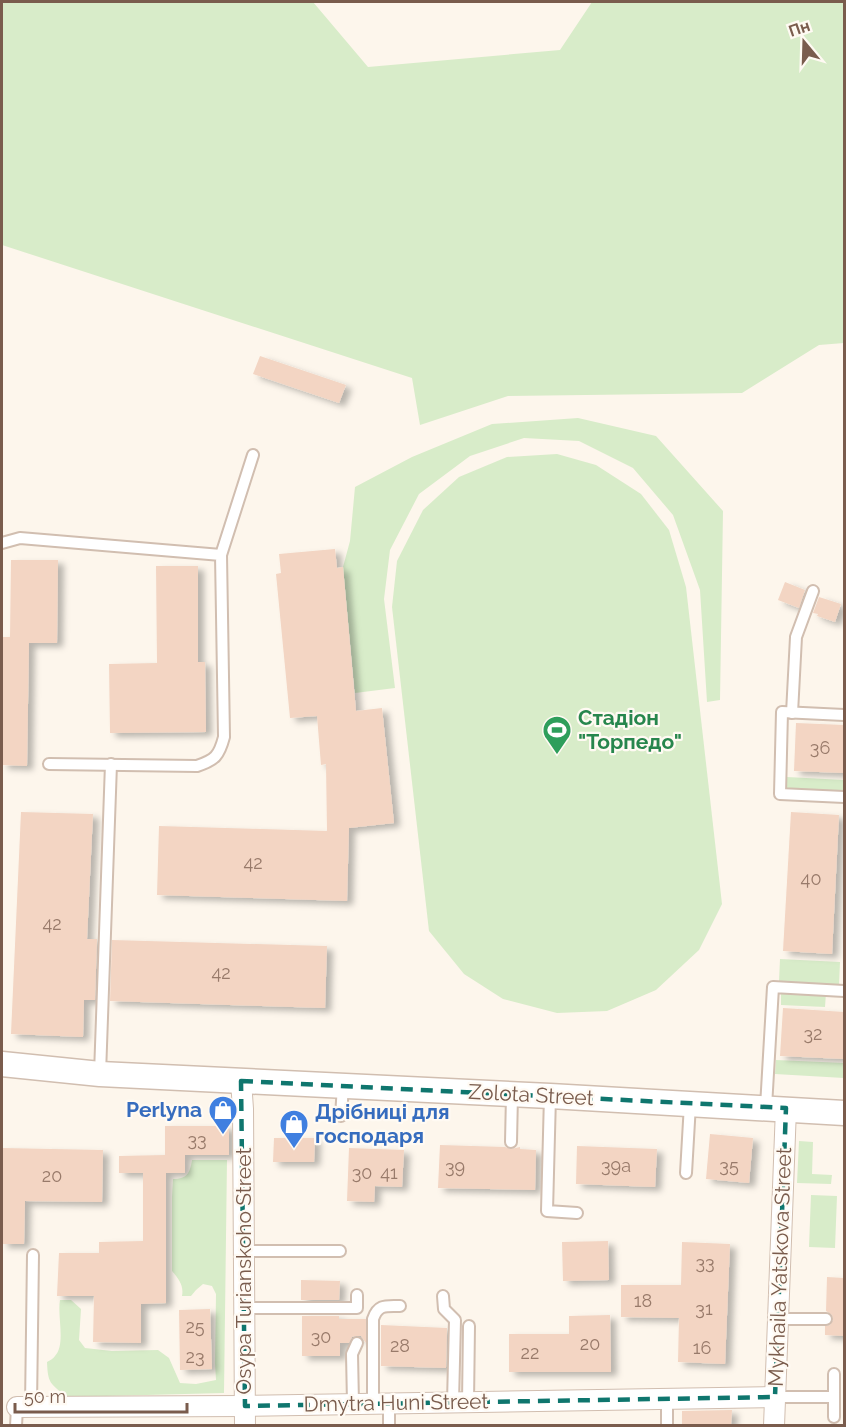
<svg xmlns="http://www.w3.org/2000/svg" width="846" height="1427" font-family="Raleway,sans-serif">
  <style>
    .green { fill: #d8ecc9 }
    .building { fill: #f3d5c3; filter: url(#shadow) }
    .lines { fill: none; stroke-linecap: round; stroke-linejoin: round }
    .service-casing { stroke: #d1beb0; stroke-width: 14 }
    .minor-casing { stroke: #d1beb0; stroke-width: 22 }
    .tertiary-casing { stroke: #d1beb0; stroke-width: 27 }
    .service { stroke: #fff; stroke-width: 10 }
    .minor { stroke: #fff; stroke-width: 20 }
    .tertiary { stroke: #fff; stroke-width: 24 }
    .marked { fill: none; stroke: #0f766e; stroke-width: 4.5; stroke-dasharray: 12 8; stroke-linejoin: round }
    .labels { text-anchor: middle; stroke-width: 4.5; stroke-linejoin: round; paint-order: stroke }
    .number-label { font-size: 18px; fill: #987a6a }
    .leisure-label { font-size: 21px; font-weight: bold; fill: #27864d; stroke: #fffaf3; text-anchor: start }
    .street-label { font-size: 21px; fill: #7a5c4d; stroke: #fffaf3 }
    .shop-label { font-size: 21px; font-weight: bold; fill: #366cbe; stroke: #fffaf3; text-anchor: end }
  </style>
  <defs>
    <filter id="shadow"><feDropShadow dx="6" dy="4" stdDeviation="3" flood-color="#0004"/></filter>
  </defs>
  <rect width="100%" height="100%" fill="#fdf6ec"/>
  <g class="green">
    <polygon points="2,2 313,2 368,67 560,50 592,2 844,2 844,343 819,345 742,393 508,396 420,425 412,378 2,245"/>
    <polygon points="578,418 656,436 723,511 720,700 707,702 700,590 673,515 633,468 579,441 524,438 470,456 419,494 390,550 384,599 395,688 355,693 343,567 350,541 355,487 412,457 492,424"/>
    <polygon points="557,454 596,465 641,494 669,530 686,587 722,904 699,950 656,990 607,1011 557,1013 503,999 464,974 429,931 392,607 397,561 423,510 459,477 507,457"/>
    <polygon points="787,777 844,780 844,795 786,792"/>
    <polygon points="780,959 840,962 839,985 779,982"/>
    <polygon points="781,991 826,993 825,1007 781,1005"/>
    <polygon points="776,1060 844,1063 844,1078 775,1074"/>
    <polygon points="799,1141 813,1142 812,1174 832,1175 831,1184 797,1183"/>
    <path d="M192 1160H227L224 1393 67 1397C50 1383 48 1384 47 1362 50 1360 53 1359 55 1356 66 1344 57 1316 60 1300H71L81 1309 79 1340 85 1348 112 1351 158 1350 169 1358 180 1383 196 1384 216 1380 215 1363 216 1294 212 1286 203 1284 196 1290 191 1296H182C184 1286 179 1279 172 1271V1197L173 1179C188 1179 190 1172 192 1160Z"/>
    <polygon points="811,1195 837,1196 835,1248 809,1247"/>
  </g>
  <g class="building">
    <polygon points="260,356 346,385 339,403 253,374"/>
    <polygon points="335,549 337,568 343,567 356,711 382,708 394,823 349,828 347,901 157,895 159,826 327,831 326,764 321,765 317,716 290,718 276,574 281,573 279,554"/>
    <polygon points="11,560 58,560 57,643 29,643 27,766 2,765 2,637 10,637"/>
    <polygon points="156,566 198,566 198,662 205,662 206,732 110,733 109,664 157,663"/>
    <polygon points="785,582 805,590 799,608 778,600"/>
    <polygon points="819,597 841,604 835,622 817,616 818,614 813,613"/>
    <polygon points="796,723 844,725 844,773 794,771"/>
    <polygon points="21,812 93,814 87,939 97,939 95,1000 84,1000 83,1037 11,1034"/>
    <polygon points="791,812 839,815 832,954 783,951"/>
    <polygon points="112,940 327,946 325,1008 110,1001"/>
    <polygon points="783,1008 844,1012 844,1059 780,1056"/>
    <polygon points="165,1126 229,1126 229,1155 185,1155 185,1173 166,1173 166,1303 141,1304 141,1343 93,1342 94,1296 57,1296 59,1253 99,1253 99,1242 143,1241 143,1173 119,1173 119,1156 165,1155"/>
    <polygon points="710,1134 753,1138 749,1183 706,1179"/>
    <polygon points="274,1138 315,1138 314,1162 273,1162"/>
    <polygon points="440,1145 505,1147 511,1149 520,1147 520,1149 536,1150 535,1190 438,1188"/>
    <polygon points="577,1146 657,1149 655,1187 576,1184"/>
    <polygon points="2,1148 103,1150 102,1202 25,1201 24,1244 2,1244"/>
    <polygon points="349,1148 404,1150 402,1187 375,1186 374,1202 347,1201"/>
    <polygon points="608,1241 609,1280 563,1281 562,1242"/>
    <polygon points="682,1242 730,1244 725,1364 678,1362 679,1318 621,1317 621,1285 681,1285"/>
    <polygon points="827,1277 844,1278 844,1336 825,1335 825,1326 830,1325 833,1320 832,1315 826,1311"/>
    <polygon points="301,1280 340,1281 339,1300 301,1300"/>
    <polygon points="210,1309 212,1369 180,1370 179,1310"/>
    <polygon points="610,1315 611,1372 509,1372 509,1334 569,1334 569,1316"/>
    <polygon points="302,1316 339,1316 339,1319 366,1319 366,1343 361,1336 356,1336 352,1337 349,1343 340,1343 340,1356 302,1356"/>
    <polygon points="381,1325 447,1328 446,1368 381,1366"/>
    <polygon points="732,1410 731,1425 682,1425 682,1411"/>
  </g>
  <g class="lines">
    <g class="service-casing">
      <g id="service">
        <path d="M2 543 20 538 221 555 224 737C219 756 215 760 197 766L49 764"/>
        <polyline points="221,555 253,455"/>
        <polyline points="792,713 796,637 813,591"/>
        <polyline points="844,715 782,712 780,794 844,797"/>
        <polyline points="100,1074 111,764"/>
        <polyline points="550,1096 547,1211 577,1213"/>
        <polyline points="766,1107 773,987 844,991"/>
        <polyline points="341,1116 343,1086"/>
        <polyline points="511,1142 512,1095"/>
        <polyline points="686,1173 690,1104"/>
        <polyline points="244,1251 340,1251"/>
        <polyline points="443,1296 444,1309 455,1320 453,1402"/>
        <polyline points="244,1308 357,1308 357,1295"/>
        <polyline points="778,1319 826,1319"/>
        <polyline points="775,1397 834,1397 834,1374"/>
        <polyline points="834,1397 834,1417"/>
        <polyline points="468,1402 469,1326"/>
        <polyline points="353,1403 352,1354 357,1343"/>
        <path d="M373 1403V1319C378 1304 386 1306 400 1306"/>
        <polyline points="31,1406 33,1255"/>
        <polyline points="16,1426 17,1407"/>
        <polyline points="389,1426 389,1403"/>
        <polyline points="667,1426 667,1399"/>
      </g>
    </g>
    <g class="minor-casing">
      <g id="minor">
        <polyline points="241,1081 243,1109 245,1426"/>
        <polyline points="17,1407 245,1406 775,1397"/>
        <polyline points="774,1426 786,1108"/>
      </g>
    </g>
    <g class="tertiary-casing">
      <polyline id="tertiary" points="2,1064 100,1074 550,1096 844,1113"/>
    </g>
    <use href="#service" class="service"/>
    <use href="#minor" class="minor"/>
    <use href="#tertiary" class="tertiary"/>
  </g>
  <path class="marked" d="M241 1081 786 1108 775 1397 245 1406Z"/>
  <defs>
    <g id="stadium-pin" transform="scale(1.5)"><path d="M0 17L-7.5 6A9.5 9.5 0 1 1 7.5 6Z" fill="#2e9e5b" stroke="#fffaf3"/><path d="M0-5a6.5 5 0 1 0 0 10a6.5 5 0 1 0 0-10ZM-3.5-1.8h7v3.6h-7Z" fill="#fff"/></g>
    <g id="shop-pin" transform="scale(1.5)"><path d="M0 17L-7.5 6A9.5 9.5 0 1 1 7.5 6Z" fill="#3f7fe0" stroke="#fffaf3"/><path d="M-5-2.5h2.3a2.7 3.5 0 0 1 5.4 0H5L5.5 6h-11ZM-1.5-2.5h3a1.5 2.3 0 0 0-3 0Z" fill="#fff"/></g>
  </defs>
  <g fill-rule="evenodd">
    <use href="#stadium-pin" x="557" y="730"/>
    <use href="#shop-pin" x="223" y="1110"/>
    <use href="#shop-pin" x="294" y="1124"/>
  </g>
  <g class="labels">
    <g class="number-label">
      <text x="820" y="754">36</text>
      <text x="253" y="869">42</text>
      <text x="811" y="885">40</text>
      <text x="52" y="930">42</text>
      <text x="221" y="979">42</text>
      <text x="813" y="1040">32</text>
      <text x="197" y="1146">33</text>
      <text x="616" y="1172">39а</text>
      <text x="729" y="1172">35</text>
      <text x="455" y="1173">39</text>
      <text x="362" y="1179">30</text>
      <text x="389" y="1179">41</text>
      <text x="52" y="1182">20</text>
      <text x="705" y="1269">33</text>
      <text x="643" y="1307">18</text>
      <text x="704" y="1315">31</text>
      <text x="195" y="1333">25</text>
      <text x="321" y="1343">30</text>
      <text x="590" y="1350">20</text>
      <text x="400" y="1352">28</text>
      <text x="702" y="1354">16</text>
      <text x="530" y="1359">22</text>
      <text x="195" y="1363">23</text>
    </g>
    <g class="leisure-label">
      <text x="578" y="725">Стадіон<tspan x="578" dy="24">"Торпедо"</tspan></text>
    </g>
    <g class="street-label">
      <text transform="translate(531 1095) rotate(3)" y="7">Zolota Street</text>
      <text transform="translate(780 1267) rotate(-88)" y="7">Mykhaila Yatskova Street</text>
      <text transform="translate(244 1271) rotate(-90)" y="7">Osypa Turianskoho Street</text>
      <text transform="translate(396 1403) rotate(-1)" y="7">Dmytra Huni Street</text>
    </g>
    <g class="shop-label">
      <text x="202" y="1117">Perlyna</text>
      <text x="315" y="1119" text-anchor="start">Дрібниці для<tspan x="315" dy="24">господаря</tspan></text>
    </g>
  </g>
  <rect width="846" height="1427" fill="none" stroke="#7a5c4d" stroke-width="6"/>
  <g transform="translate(804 42) rotate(341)" stroke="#fffaf3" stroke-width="4.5" paint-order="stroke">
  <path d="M0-4.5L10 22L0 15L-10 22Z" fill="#7a5c4d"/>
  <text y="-9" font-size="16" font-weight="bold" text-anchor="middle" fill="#7a5c4d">Пн</text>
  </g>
  <path d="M15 1403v9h172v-9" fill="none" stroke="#7a5c4d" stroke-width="3"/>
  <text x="24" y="1403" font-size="18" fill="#7a5c4d" stroke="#fffaf3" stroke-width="4.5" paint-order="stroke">50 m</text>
</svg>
